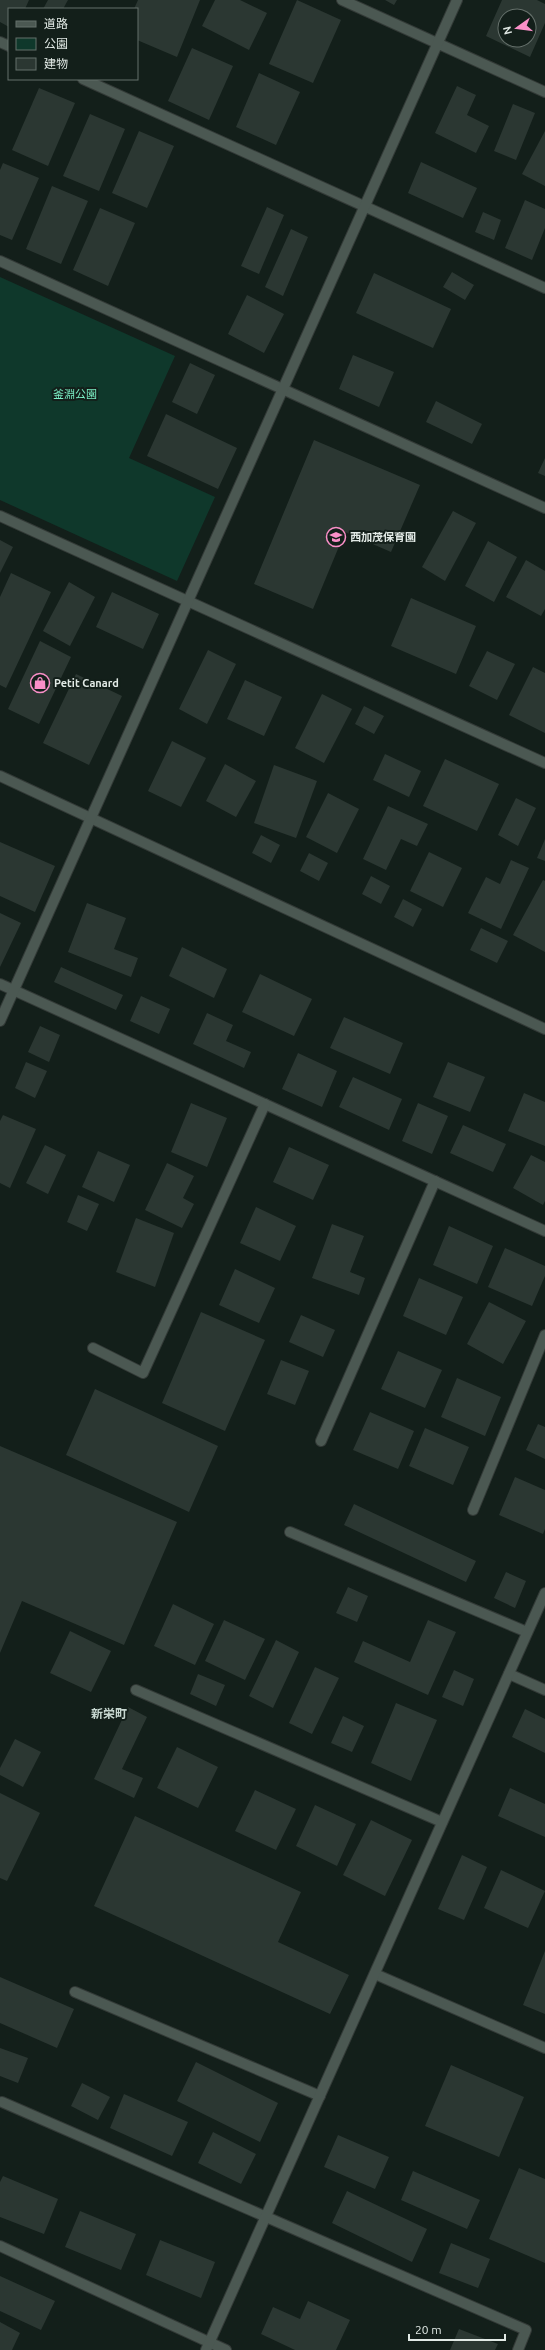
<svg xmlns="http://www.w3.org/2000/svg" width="545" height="2350" font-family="Ubuntu,'Noto Sans JP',sans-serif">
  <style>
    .green { fill: #0f382b }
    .building { fill: #2b3732; fill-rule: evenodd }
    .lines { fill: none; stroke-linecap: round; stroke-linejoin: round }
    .minor-casing { stroke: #333a37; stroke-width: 12 }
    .minor { stroke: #4b5852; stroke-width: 10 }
    .labels { text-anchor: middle; stroke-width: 4; stroke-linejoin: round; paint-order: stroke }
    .park-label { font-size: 11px; fill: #7befc5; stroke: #131f1a }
    .poi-label { font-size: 11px; font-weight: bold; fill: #e1e9e5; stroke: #131f1a; text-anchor: start }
    .neighbourhood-label { font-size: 12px; font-weight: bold; fill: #c7d7d0; stroke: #131f1a }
  </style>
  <rect width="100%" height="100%" fill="#131f1a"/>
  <polygon class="green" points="0,277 175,356 129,458 215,497 177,581 0,500"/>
  <g class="building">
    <polygon points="0,0 29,0 25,9 9,9 9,27 0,22"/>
    <polygon points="48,0 68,0 63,9 43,9"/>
    <polygon points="138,0 200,0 177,57 137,40 137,9 134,9"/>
    <polygon points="215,0 240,0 267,13 249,50 202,26"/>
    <polygon points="297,0 341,20 313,83 269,64"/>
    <polygon points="385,0 397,0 394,5"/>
    <path d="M502 0H537L545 4V23L530 57 486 36ZM505 16H529V40H505Z"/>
    <polygon points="192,48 233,66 209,120 168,101"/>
    <polygon points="259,73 300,92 276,145 236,127"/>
    <polygon points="457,86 476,95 467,115 489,126 476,153 435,133"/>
    <polygon points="39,88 75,103 48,166 12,150"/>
    <polygon points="513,104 535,113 516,160 494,151"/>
    <polygon points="90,114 125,129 99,191 63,176"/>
    <polygon points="139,131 174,146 147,208 112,193"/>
    <polygon points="545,131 545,186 522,174"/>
    <polygon points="421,162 477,188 463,218 408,193"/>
    <polygon points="3,163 39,178 12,240 0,235 0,170"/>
    <polygon points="52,186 88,201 61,264 26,249"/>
    <polygon points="525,200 545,209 545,228 532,260 505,248"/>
    <polygon points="267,207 284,215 259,274 241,266"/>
    <polygon points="100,208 135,223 108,286 73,270"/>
    <polygon points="483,212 501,220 494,240 475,232"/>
    <polygon points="291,229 308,237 283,296 265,287"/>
    <polygon points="452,272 474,285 465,300 443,287"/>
    <polygon points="374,273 451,309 433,348 356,313"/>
    <polygon points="247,295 284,314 264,353 228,334"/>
    <polygon points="353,355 394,372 379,407 339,389"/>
    <polygon points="190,363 215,375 197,414 172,402"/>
    <polygon points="436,401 482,424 472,444 426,422"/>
    <polygon points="166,414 237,448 218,489 147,456"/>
    <polygon points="314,440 420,485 391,552 345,532 313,609 254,584"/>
    <polygon points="545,458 545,476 538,473"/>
    <polygon points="453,511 476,523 445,581 422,567"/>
    <polygon points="0,540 13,547 0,573"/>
    <polygon points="488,541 517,557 494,602 465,586"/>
    <polygon points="526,560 545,571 545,609 541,616 506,597"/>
    <polygon points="11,573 51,592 6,688 0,685 0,597"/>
    <polygon points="69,582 95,597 70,646 43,631"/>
    <polygon points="112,592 159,614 143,649 96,627"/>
    <polygon points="411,598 476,626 456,674 391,646"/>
    <polygon points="40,641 71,657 39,724 8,709"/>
    <polygon points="208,650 236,664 207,724 179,709"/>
    <polygon points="487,651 515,664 497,700 469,686"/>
    <polygon points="533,667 545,673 545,733 509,715"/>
    <polygon points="76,674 122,696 89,765 43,743"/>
    <polygon points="245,680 282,697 264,736 227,719"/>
    <polygon points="322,694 352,709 324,763 295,748"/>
    <polygon points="364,706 384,716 374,734 355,724"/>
    <polygon points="172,741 206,758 181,807 148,791"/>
    <polygon points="385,754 421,771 409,797 373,780"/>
    <polygon points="445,759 499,784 477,831 423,806"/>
    <polygon points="225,764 256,781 236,817 206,801"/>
    <polygon points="274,765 317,781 296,838 254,823"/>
    <polygon points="328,793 359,809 337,853 306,837"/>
    <polygon points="516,798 536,808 518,846 498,835"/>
    <polygon points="388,806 428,824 417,846 401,839 386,870 363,859"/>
    <polygon points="261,835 280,845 271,863 252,853"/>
    <polygon points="545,839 545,861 537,858"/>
    <polygon points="0,842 55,866 35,912 0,896"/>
    <polygon points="429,852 462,868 443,907 410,891"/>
    <polygon points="309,853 328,863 319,881 300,871"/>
    <polygon points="511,860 529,868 501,929 468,913 486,877 500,884"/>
    <polygon points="371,876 390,886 381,904 362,894"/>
    <polygon points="543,880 545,881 545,952 513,935"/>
    <polygon points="403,899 422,909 413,927 394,917"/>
    <polygon points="87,903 126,918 114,949 138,958 131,977 68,952"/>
    <polygon points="0,913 21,923 0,967"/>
    <polygon points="481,928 508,941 497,963 470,950"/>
    <polygon points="182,947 227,969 214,998 169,976"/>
    <polygon points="61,967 123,995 116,1010 54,982"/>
    <polygon points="260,974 312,999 294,1036 242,1012"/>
    <polygon points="141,996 170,1009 159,1034 130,1021"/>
    <polygon points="207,1013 233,1025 226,1041 251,1052 244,1068 193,1044"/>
    <polygon points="344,1017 403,1043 390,1074 330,1048"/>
    <polygon points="40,1026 60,1035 49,1062 28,1052"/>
    <polygon points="298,1053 337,1071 322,1107 282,1089"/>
    <polygon points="26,1062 47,1071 35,1098 15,1088"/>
    <polygon points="448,1062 485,1077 470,1112 433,1097"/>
    <polygon points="353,1077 402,1099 389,1130 339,1107"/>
    <polygon points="524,1093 545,1102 545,1146 508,1131"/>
    <polygon points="191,1103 227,1118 207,1167 171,1152"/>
    <polygon points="418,1103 448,1116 432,1154 402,1141"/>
    <polygon points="3,1115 36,1129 10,1188 0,1183 0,1121"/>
    <polygon points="463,1125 506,1144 493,1172 450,1153"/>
    <polygon points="45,1145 66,1155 48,1194 26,1183"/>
    <polygon points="289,1147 329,1165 313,1200 273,1182"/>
    <polygon points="98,1151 130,1165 114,1202 82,1187"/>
    <polygon points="531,1155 545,1162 545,1201 543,1205 513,1188"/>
    <polygon points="167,1163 194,1176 183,1198 194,1204 182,1228 145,1210"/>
    <polygon points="78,1195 99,1204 87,1231 67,1222"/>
    <polygon points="256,1207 296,1226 280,1261 240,1243"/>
    <polygon points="136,1218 174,1233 155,1287 116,1272"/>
    <polygon points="332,1224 364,1236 350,1272 365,1278 359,1295 312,1278"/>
    <polygon points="449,1226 493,1246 477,1284 433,1265"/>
    <polygon points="505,1248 545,1266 545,1276 532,1306 488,1287"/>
    <polygon points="235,1269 275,1288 259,1323 219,1305"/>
    <polygon points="419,1278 463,1297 446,1335 403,1316"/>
    <polygon points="489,1302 526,1321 503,1364 467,1344"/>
    <polygon points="201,1312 265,1340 225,1431 162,1403"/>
    <polygon points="301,1315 335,1330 323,1357 289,1342"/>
    <polygon points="398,1351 442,1370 425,1408 381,1389"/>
    <polygon points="281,1360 309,1371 295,1405 267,1394"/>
    <polygon points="457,1378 501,1397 485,1436 441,1417"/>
    <polygon points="95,1389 218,1446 189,1512 66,1455"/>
    <polygon points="370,1412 414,1431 398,1469 353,1450"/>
    <polygon points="538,1424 545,1427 545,1459 526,1450"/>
    <polygon points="425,1428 469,1447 453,1485 409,1466"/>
    <polygon points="0,1446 177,1522 124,1645 22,1601 0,1653"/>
    <polygon points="515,1477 545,1490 545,1529 543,1534 499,1515"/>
    <polygon points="354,1504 476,1561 466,1582 344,1525"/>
    <polygon points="506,1572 526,1581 515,1608 494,1598"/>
    <polygon points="348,1587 368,1596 357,1622 336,1613"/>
    <polygon points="173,1604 214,1624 195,1665 154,1646"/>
    <polygon points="224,1620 265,1639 245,1680 205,1661"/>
    <polygon points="428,1620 456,1632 428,1695 354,1662 363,1641 410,1662"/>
    <polygon points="70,1631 111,1651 91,1692 50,1673"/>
    <polygon points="276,1640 299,1652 273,1708 249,1696"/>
    <polygon points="315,1667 339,1678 312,1734 289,1723"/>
    <polygon points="454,1670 474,1679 463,1706 442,1697"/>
    <polygon points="198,1674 225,1685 216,1706 190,1694"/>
    <polygon points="396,1703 437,1720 411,1781 371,1763"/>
    <polygon points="128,1707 147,1717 122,1769 143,1778 134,1798 94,1779"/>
    <polygon points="525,1709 545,1719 545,1753 512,1737"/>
    <polygon points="343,1716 364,1726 352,1752 331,1743"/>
    <polygon points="15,1739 41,1752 23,1787 0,1775 0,1768"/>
    <polygon points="177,1747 218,1767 198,1808 157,1788"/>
    <polygon points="510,1788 545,1804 545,1837 498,1816"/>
    <polygon points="255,1790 296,1809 276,1850 235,1831"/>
    <polygon points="0,1793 40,1813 7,1881 0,1878"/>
    <polygon points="315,1805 356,1824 337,1866 296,1846"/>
    <polygon points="135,1816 301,1892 278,1942 349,1975 330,2014 94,1906"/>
    <polygon points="371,1820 412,1840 385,1896 343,1875"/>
    <polygon points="462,1855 487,1867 464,1920 438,1909"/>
    <polygon points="501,1870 545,1891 528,1928 484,1908"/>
    <polygon points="545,1951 545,2014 523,2005"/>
    <polygon points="0,1977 74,2009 57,2048 0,2023"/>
    <polygon points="0,2048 28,2058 18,2083 0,2076"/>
    <polygon points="196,2062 278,2103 260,2142 177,2101"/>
    <polygon points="451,2065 524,2097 499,2157 425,2126"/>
    <polygon points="82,2083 110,2097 98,2120 71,2106"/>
    <polygon points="124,2094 188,2122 172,2156 110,2128"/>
    <polygon points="213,2132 256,2154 241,2184 198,2163"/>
    <polygon points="338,2135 389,2157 375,2189 324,2167"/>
    <polygon points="519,2168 545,2179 545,2263 489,2239"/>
    <polygon points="413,2171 480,2200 467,2229 401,2200"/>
    <polygon points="3,2176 58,2199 44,2234 0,2217 0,2182"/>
    <polygon points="347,2191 427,2229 412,2262 332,2223"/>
    <polygon points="80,2211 136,2234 121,2270 65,2247"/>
    <polygon points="160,2240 215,2262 201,2298 146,2275"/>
    <polygon points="451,2243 490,2259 478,2288 439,2273"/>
    <polygon points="0,2276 55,2301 41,2330 0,2311"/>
    <polygon points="308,2301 350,2320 336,2350 295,2350 261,2334 273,2307 300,2319"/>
    <polygon points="0,2322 20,2333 12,2350 0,2350"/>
    <polygon points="459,2329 498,2344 495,2350 450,2350"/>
  </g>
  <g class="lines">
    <g class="minor-casing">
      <g id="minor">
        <polyline points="342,0 545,92"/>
        <polyline points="0,42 9,46"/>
        <polyline points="83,79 545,288"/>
        <polyline points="0,261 545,508"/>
        <polyline points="0,516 545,763"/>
        <polyline points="0,776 545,1029"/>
        <polyline points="0,984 545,1231"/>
        <polyline points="0,1021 457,0"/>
        <polyline points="93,1348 143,1373 265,1104"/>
        <polyline points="321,1441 435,1181"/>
        <polyline points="473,1510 545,1335"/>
        <polyline points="290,1532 527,1632"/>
        <polyline points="509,1674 545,1690"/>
        <polyline points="136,1690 442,1822"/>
        <polyline points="375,1974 545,2048"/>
        <polyline points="75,1992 320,2096"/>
        <polyline points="2,2102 526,2330 518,2350"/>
        <polyline points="0,2246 226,2350"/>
        <polyline points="206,2350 545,1593"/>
      </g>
    </g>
    <use href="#minor" class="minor"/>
  </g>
  <defs>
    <g id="school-ring" transform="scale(1)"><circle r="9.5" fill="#131f1a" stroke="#fa8fc8" stroke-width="1.5"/><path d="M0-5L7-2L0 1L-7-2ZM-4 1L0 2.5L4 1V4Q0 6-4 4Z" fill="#fa8fc8"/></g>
    <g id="shop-ring" transform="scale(1)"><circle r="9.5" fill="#131f1a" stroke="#fa8fc8" stroke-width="1.5"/><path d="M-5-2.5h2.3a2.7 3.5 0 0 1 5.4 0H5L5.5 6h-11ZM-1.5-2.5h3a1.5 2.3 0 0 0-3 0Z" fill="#fa8fc8"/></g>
  </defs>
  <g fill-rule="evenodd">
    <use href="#school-ring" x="336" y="537"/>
    <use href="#shop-ring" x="40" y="683"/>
  </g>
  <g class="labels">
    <g class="park-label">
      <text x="75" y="398">釜淵公園</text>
    </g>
    <g class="poi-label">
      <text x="350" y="541">西加茂保育園</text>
      <text x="54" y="687">Petit Canard</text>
    </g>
    <g class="neighbourhood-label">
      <text x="109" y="1718">新栄町</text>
    </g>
  </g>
  <rect x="8" y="8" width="130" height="72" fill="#131f1a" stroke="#65706b"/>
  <rect x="16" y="21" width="20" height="6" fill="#4b5852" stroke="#65706b"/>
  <text x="44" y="28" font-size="12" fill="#e1e9e5">道路</text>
  <rect x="16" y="38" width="20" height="12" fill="#0f382b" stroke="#65706b"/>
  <text x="44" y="48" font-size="12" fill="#e1e9e5">公園</text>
  <rect x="16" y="58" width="20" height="12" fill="#2b3732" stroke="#65706b"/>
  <text x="44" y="68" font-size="12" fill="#e1e9e5">建物</text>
  <g transform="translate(517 28) rotate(256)"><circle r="19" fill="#131f1a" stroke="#65706b"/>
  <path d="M0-3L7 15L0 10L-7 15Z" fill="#fa8fc8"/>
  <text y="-6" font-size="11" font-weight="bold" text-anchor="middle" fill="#e1e9e5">N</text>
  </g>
  <path d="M409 2334v6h96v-6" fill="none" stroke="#e1e9e5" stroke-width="2"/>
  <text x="415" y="2334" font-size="12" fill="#e1e9e5" stroke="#131f1a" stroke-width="3" paint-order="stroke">20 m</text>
</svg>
